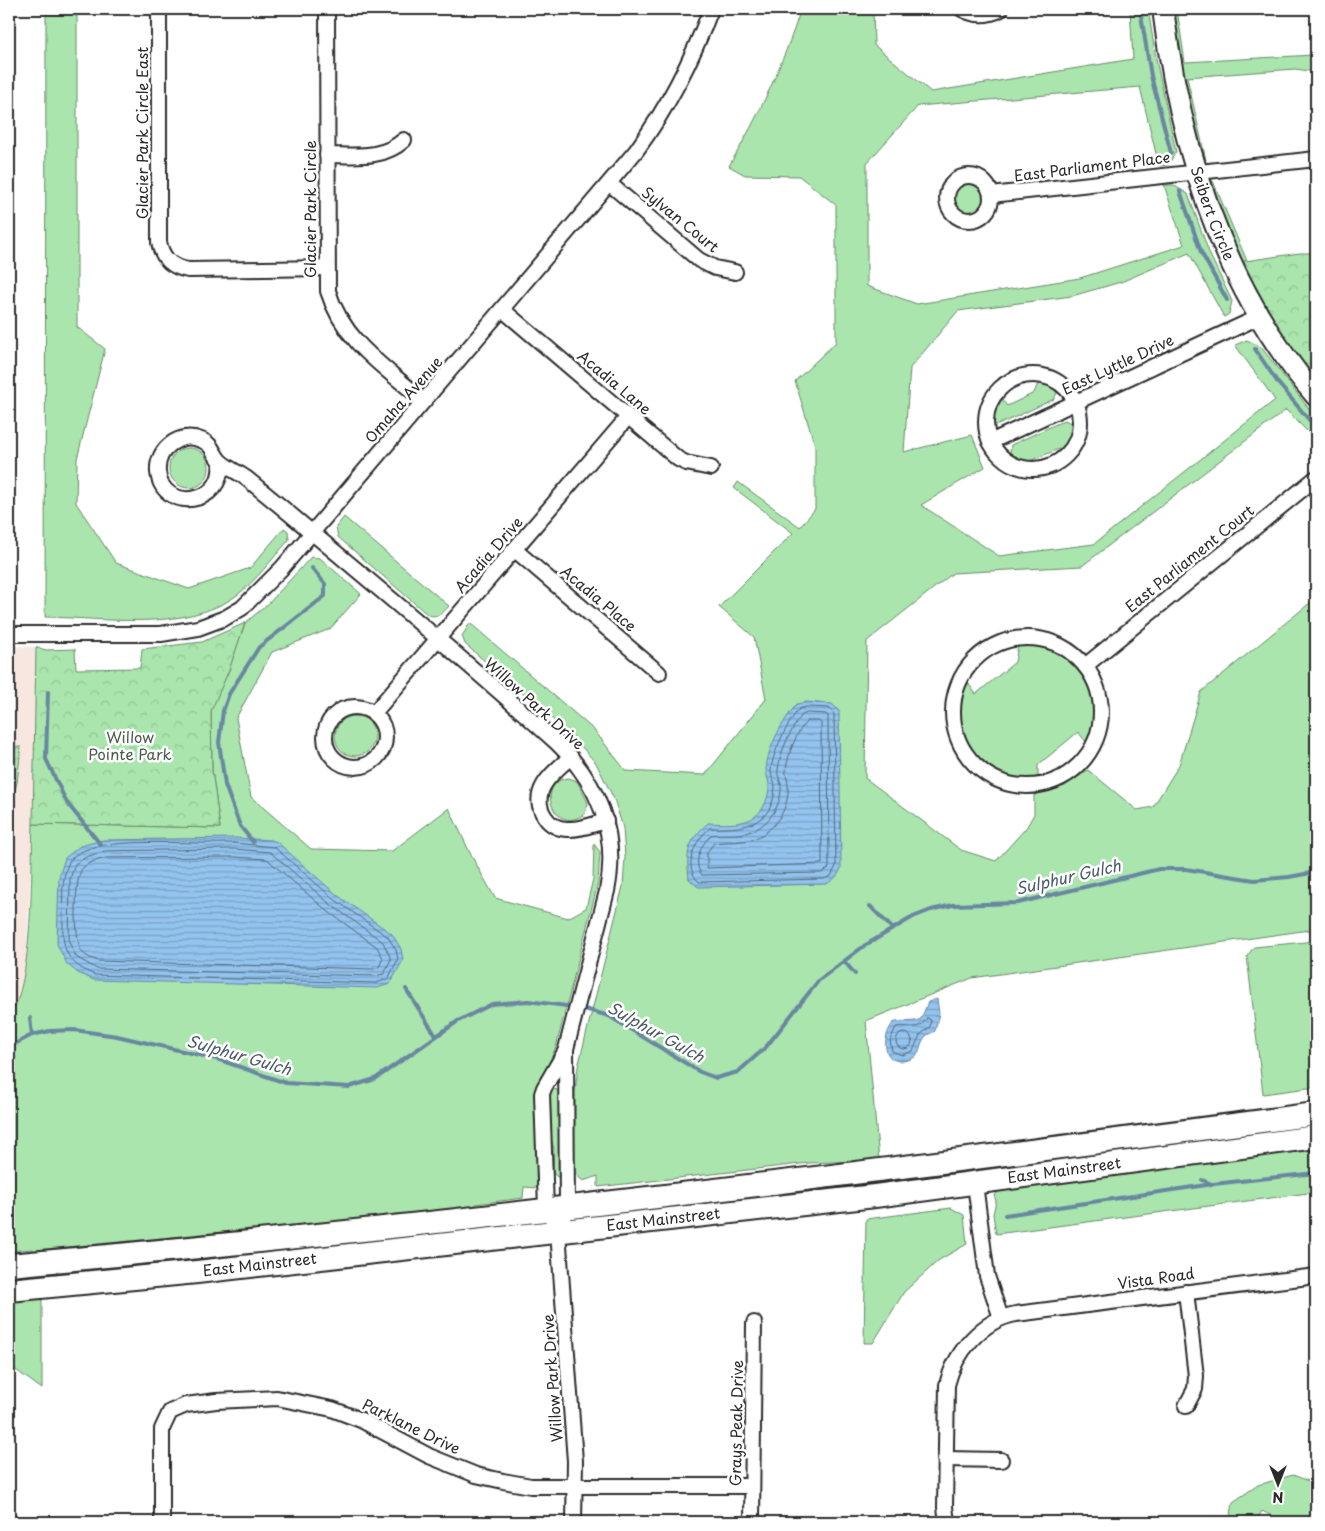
<svg xmlns="http://www.w3.org/2000/svg" width="1325" height="1531" font-family="'Playpen Sans',sans-serif">
  <style>
    .built { fill: #f7e7e0 }
    .green { fill: #a9e5ac; stroke: #6a886c }
    .park { fill: url(#park-crowns); stroke: #6a886c }
    .water { fill: url(#water-rules); stroke: #6987a1 }
    .lines { fill: none; stroke-linecap: round; stroke-linejoin: round }
    .shore { stroke: #556879; stroke-width: 1 }
    .stream { stroke: #6987a1; stroke-width: 4 }
    .street-casing { stroke: #2b2b2b; stroke-width: 18 }
    .secondary-casing { stroke: #2b2b2b; stroke-width: 24 }
    .primary-casing { stroke: #2b2b2b; stroke-width: 26 }
    .street { stroke: #fff; stroke-width: 14 }
    .secondary { stroke: #fff; stroke-width: 20 }
    .primary { stroke: #fff; stroke-width: 22 }
    .labels { text-anchor: middle; stroke-width: 5; stroke-linejoin: round; paint-order: stroke }
    .street-label { font-size: 15px; fill: #2b2b2b; stroke: #fff }
    .park-label { font-size: 15px; fill: #4a5a4b; stroke: #fff }
    .water-label { font-size: 16px; font-style: italic; fill: #4a5966; stroke: #fff }
  </style>
  <defs>
    <pattern id="park-crowns" width="20" height="18" patternUnits="userSpaceOnUse" patternTransform="scale(1.25)"><rect width="20" height="18" fill="#a9e5ac"/><path d="M2 6a3 3 0 1 1 6 0M12 15a3 3 0 1 1 6 0" fill="none" stroke="#92c594"/></pattern>
    <pattern id="water-rules" width="6" height="5" patternUnits="userSpaceOnUse" patternTransform="scale(1.25)"><rect width="6" height="5" fill="#93c4ef"/><path d="M0 2.5h6" fill="none" stroke="#789fc2"/></pattern>
  </defs>
  <rect width="100%" height="100%" fill="#fff"/>
  <filter id="ink" filterUnits="userSpaceOnUse"><feTurbulence type="fractalNoise" baseFrequency=".02" numOctaves="2"/><feDisplacementMap in="SourceGraphic" scale="10" xChannelSelector="R" yChannelSelector="G"/><feConvolveMatrix kernelMatrix="1 2 1 2 8 2 1 2 1" color-interpolation-filters="sRGB"/></filter>
  <g filter="url(#ink)">
    <polygon class="built" points="9,646 36,647 33,824 26,968 14,1009 9,1016"/>
    <g class="green">
      <path d="M46 9H77V327L105 349 77 459 76 503 116 563 189 589 250 568 284 528 288 531 289 540C272 559 256 581 236 596 185 632 104 618 45 617Z"/>
      <path d="M801 9H873L874 45 931 92 1133 59 1130 9H1148L1157 64 1176 152 1168 165 1159 166 1140 87 918 106 867 163V286L917 304 1080 278 1184 245 1164 185H1173L1188 194 1210 255 1232 301 1229 314 1224 317 1189 253 1121 282 1072 296 958 311 910 368 904 452 972 435 985 467 921 505 999 556 1094 544 1275 400 1235 345 1247 340 1261 347 1316 418V440L1286 410 1082 566 953 573 867 641 865 778 961 850 996 861 1026 828 1034 814V795L1065 786 1088 770 1137 810 1153 807 1179 765 1201 692 1316 598V929L972 978 866 1021 879 1160 809 1163 598 1187V1176L583 1181 574 1173 575 1092 578 1067 623 886 625 857 623 828 614 799 596 763 571 735 465 644 462 636 470 623 594 730 626 771 705 775 766 699 754 637 719 607 793 533 734 488 738 482 800 527 815 509V446L795 381 836 342V205L799 176 745 175 729 166C759 116 783 64 801 9Z"/>
      <polygon points="1172,9 1177,9 1185,62 1314,55 1316,56 1316,72 1295,69 1187,77 1206,160 1204,160 1182,76"/>
      <circle cx="969" cy="198" r="17"/>
      <polygon points="1210,181 1213,181 1247,261 1238,262 1224,226"/>
      <polygon points="1039,381 1053,385 1058,391 1054,399 998,425 993,424 994,410 1001,398 1007,406 1034,393"/>
      <polygon points="1065,420 1073,424 1069,442 1066,446 1027,462 1021,461 1010,453 1011,445"/>
      <circle cx="189" cy="468" r="20"/>
      <path d="M344 517 449 606C443 613 438 618 428 615L338 537 336 527Z"/>
      <path d="M311 557 320 558 361 594 330 629 272 652 236 718 251 797 311 849 392 851 449 808 471 855 495 898 568 918 586 908 593 879 594 844 600 852 598 883 556 1047 537 1091V1188L524 1187 523 1198 476 1204 475 1207 39 1254 32 1249 9 1251V1016C34 985 31 868 33 824L220 828 212 770 211 710 229 670 245 623 268 604Z"/>
      <path d="M1029 644C1080 650 1106 689 1093 738L1087 743 1078 732 1038 765V780L1034 781C1022 781 1010 780 1000 776 967 762 949 717 964 685L968 683 976 694 1015 662 1018 645Z"/>
      <circle cx="355" cy="736" r="20"/>
      <path d="M569 778 577 781 588 803 585 814C552 837 535 780 569 778Z"/>
      <polygon points="1316,941 1316,1087 1263,1094 1247,956 1254,947"/>
      <polygon points="551,1089 557,1090 561,1095 560,1176 557,1177 553,1173 554,1149 547,1124 548,1093"/>
      <polygon points="1314,1151 1316,1156 1316,1192 996,1234 993,1214 996,1201 994,1195 1003,1189 1279,1153"/>
      <polygon points="951,1208 964,1215 967,1244 939,1260 904,1292 873,1343 864,1343 866,1219"/>
      <polygon points="42,1296 42,1389 9,1365 9,1299"/>
      <polygon points="1293,1475 1316,1484 1316,1522 1284,1522 1262,1511 1256,1522 1230,1522 1233,1502 1258,1485"/>
    </g>
    <g class="park">
      <polygon points="1300,253 1316,253 1316,365 1307,372 1293,353 1238,262"/>
      <polygon points="245,623 229,670 211,711 212,770 220,828 33,824 36,647 46,650 75,649 76,669 140,668 142,649 202,642"/>
      <polygon points="9,747 21,747 17,783 9,809"/>
    </g>
    <g class="water">
      <path d="M806 702 832 704 839 711 841 868C838 876 834 880 826 884L698 887 689 879C686 852 687 842 708 823 738 825 764 825 769 789 770 782 766 776 766 770 768 746 782 722 797 704Z"/>
      <polygon points="234,838 271,840 277,842 337,895 392,934 401,949 403,960 390,984 377,988 94,980 78,973 67,964 57,944 59,877 65,858 80,846 103,840"/>
      <path d="M937 999 939 1013 935 1031C932 1033 927 1034 925 1037 919 1044 921 1056 911 1059 883 1069 880 1040 893 1023 903 1019 910 1024 921 1019L928 1002Z"/>
    </g>
    <g class="lines">
      <g class="shore">
        <path d="M807 707 829 708 834 714 836 866 831 876 824 879 699 882C682 866 695 840 710 828 741 829 773 827 775 787 775 782 771 777 771 772 771 755 788 722 799 709Z"/>
        <path d="M808 713 826 714 828 716 829 868 822 873 702 875C692 862 701 845 711 835 725 833 739 836 752 831 770 824 782 804 781 785 780 780 777 775 778 770 780 751 791 729 802 715Z"/>
        <path d="M807 721H819L821 723 822 864 707 868V852L714 843C728 841 742 843 756 838 776 829 790 807 788 785 788 780 785 775 786 770 788 754 796 733 807 721Z"/>
        <path d="M234 843 274 847 334 899 388 937 396 950 398 959 388 979 376 983 95 975C68 964 62 951 63 923 63 904 60 880 69 862 74 852 94 846 105 845 146 840 193 844 234 843Z"/>
        <polygon points="234,849 270,852 330,904 383,942 391,959 384,974 375,976 97,969 76,957 69,942 70,879 75,864 86,857 105,851"/>
        <path d="M234 857 267 859 326 910 377 947 383 958 379 967 374 969 98 961C93 959 86 957 82 952 74 942 74 878 82 869 87 862 99 860 106 858Z"/>
        <path d="M927 1018 931 1020 930 1027 920 1035 913 1051 902 1055 892 1051 890 1040 896 1027C908 1024 919 1033 927 1018Z"/>
        <circle cx="904" cy="1041" r="8"/>
      </g>
      <g class="stream">
        <polyline points="1140,9 1151,76 1171,153"/>
        <polyline points="1180,191 1201,252 1227,300"/>
        <polyline points="1255,349 1278,383 1316,428"/>
        <polyline points="48,692 46,759 67,803 101,845"/>
        <polyline points="253,842 240,826 225,785 219,742 223,711 229,694 259,647 325,596 325,584 312,568"/>
        <polyline points="870,906 892,928"/>
        <polyline points="9,925 12,943 9,951"/>
        <polyline points="844,961 855,974"/>
        <polyline points="406,989 436,1036"/>
        <polyline points="581,1008 609,1016 700,1072 716,1078 738,1072 766,1047 819,980 864,946 913,917 931,910 953,905 1018,903 1159,869 1186,869 1254,880 1289,877 1316,872"/>
        <polyline points="30,1018 32,1035"/>
        <polyline points="9,1047 32,1035 50,1031 74,1030 117,1036 217,1059 286,1083 349,1087 375,1079 458,1021 492,1004 528,1001 574,1007"/>
        <polyline points="1202,1180 1212,1184"/>
        <polyline points="1005,1215 1213,1184 1316,1173"/>
      </g>
      <g class="street-casing">
        <g id="street">
          <path d="M159 9V242C162 258 171 267 188 270L327 268"/>
          <path d="M327 9 328 291C344 343 385 367 424 401"/>
          <path d="M962 9C975 16 988 16 1001 9"/>
          <path d="M327 155C354 155 382 160 404 140"/>
          <circle cx="969" cy="198" r="22"/>
          <polyline points="610,184 699,260 715,268 735,272"/>
          <polyline points="991,195 1316,159"/>
          <polyline points="503,310 678,459 686,463 711,468"/>
          <circle cx="1033" cy="422" r="47"/>
          <polyline points="990,442 1259,317"/>
          <path d="M220 461C226 506 162 513 158 472 156 449 180 431 201 440 213 444 213 454 220 461 227 468 238 472 246 478 267 495 289 513 310 531 393 600 476 670 556 742 598 782 619 833 607 891L566 1049 567 1206 558 1232 575 1461 574 1522"/>
          <polyline points="515,550 659,673"/>
          <path d="M9 634H161L198 628 225 618 242 608 282 568 636 151C668 107 692 60 711 9"/>
          <circle cx="1027" cy="712" r="74"/>
          <polyline points="1085,666 1316,478"/>
          <circle cx="355" cy="737" r="30"/>
          <polyline points="374,713 628,417"/>
          <path d="M571 757C553 772 528 792 545 817 550 825 559 829 568 829 580 830 594 824 606 821"/>
          <polyline points="975,1184 987,1276 1001,1318"/>
          <polyline points="550,1216 546,1209 542,1094 544,1088 566,1050"/>
          <polyline points="1186,1292 1196,1376 1195,1389 1186,1406"/>
          <polyline points="945,1459 1001,1460"/>
          <polyline points="162,1522 162,1429 170,1412 186,1405 216,1401 277,1398 332,1409 361,1420 429,1456 476,1475 503,1481 531,1486 752,1486"/>
          <polyline points="752,1522 754,1323"/>
          <path d="M947 1522 945 1507 947 1385C955 1352 982 1320 1016 1314L1316 1276"/>
        </g>
      </g>
      <g class="secondary-casing">
        <g id="secondary">
          <path id="s1" d="M1163 9C1180 148 1223 288 1316 396"/>
        </g>
      </g>
      <g class="primary-casing">
        <g id="primary">
          <path d="M9 1265C446 1226 881 1171 1316 1114"/>
          <path id="s2" d="M9 1290 197 1272 875 1196 1316 1137"/>
        </g>
      </g>
      <use href="#street" class="street"/>
      <use href="#secondary" class="secondary"/>
      <use href="#primary" class="primary"/>
    </g>
  </g>
  <g class="labels">
    <g class="street-label">
      <text transform="translate(143 133) rotate(-90)" y="5">Glacier Park Circle East</text>
      <text transform="translate(1092 167) rotate(-7)" y="5">East Parliament Place</text>
      <text transform="translate(311 209) rotate(-90)" y="5">Glacier Park Circle</text>
      <text dy="5" stroke="none"><textPath href="#s1" startOffset="211">Seibert Circle</textPath></text>
      <text transform="translate(680 220) rotate(39)" y="5">Sylvan Court</text>
      <text transform="translate(1118 365) rotate(-25)" y="5">East Lyttle Drive</text>
      <text transform="translate(614 383) rotate(40)" y="5">Acadia Lane</text>
      <text transform="translate(404 400) rotate(-49)" y="5">Omaha Avenue</text>
      <text transform="translate(489 555) rotate(-49)" y="5">Acadia Drive</text>
      <text transform="translate(1190 559) rotate(-39)" y="5">East Parliament Court</text>
      <text transform="translate(598 599) rotate(40)" y="5">Acadia Place</text>
      <text transform="translate(534 704) rotate(42)" y="5">Willow Park Drive</text>
      <text dy="5" stroke="none"><textPath href="#s2" startOffset="1062">East Mainstreet</textPath></text>
      <text dy="5" stroke="none"><textPath href="#s2" startOffset="658">East Mainstreet</textPath></text>
      <text dy="5" stroke="none"><textPath href="#s2" startOffset="252">East Mainstreet</textPath></text>
      <text transform="translate(1156 1279) rotate(-8)" y="5">Vista Road</text>
      <text transform="translate(553 1378) rotate(-94)" y="5">Willow Park Drive</text>
      <text transform="translate(737 1423) rotate(-89)" y="5">Grays Peak Drive</text>
      <text transform="translate(411 1427) rotate(26)" y="5">Parklane Drive</text>
    </g>
    <g class="park-label">
      <text x="130" y="743">Willow<tspan x="130" dy="17">Pointe Park</tspan></text>
    </g>
    <g class="water-label">
      <text transform="translate(1068 877) rotate(-13)" y="6">Sulphur Gulch</text>
      <text transform="translate(656 1032) rotate(29)" y="6">Sulphur Gulch</text>
      <text transform="translate(239 1055) rotate(16)" y="6">Sulphur Gulch</text>
    </g>
  </g>
  <rect width="1325" height="1531" fill="none" stroke="#fff" stroke-width="30"/>
  <rect x="15" y="15" width="1295" height="1501" fill="none" stroke="#2b2b2b" stroke-width="2" filter="url(#ink)"/>
  <g transform="translate(1278 1484) rotate(180)" stroke="#ffffff" stroke-width="4" paint-order="stroke">
  <path d="M0-4L9 19L0 12L-9 19Z" fill="#2b2b2b"/>
  <text y="-8" font-size="14" font-weight="bold" text-anchor="middle" fill="#2b2b2b">N</text>
  </g>
</svg>
